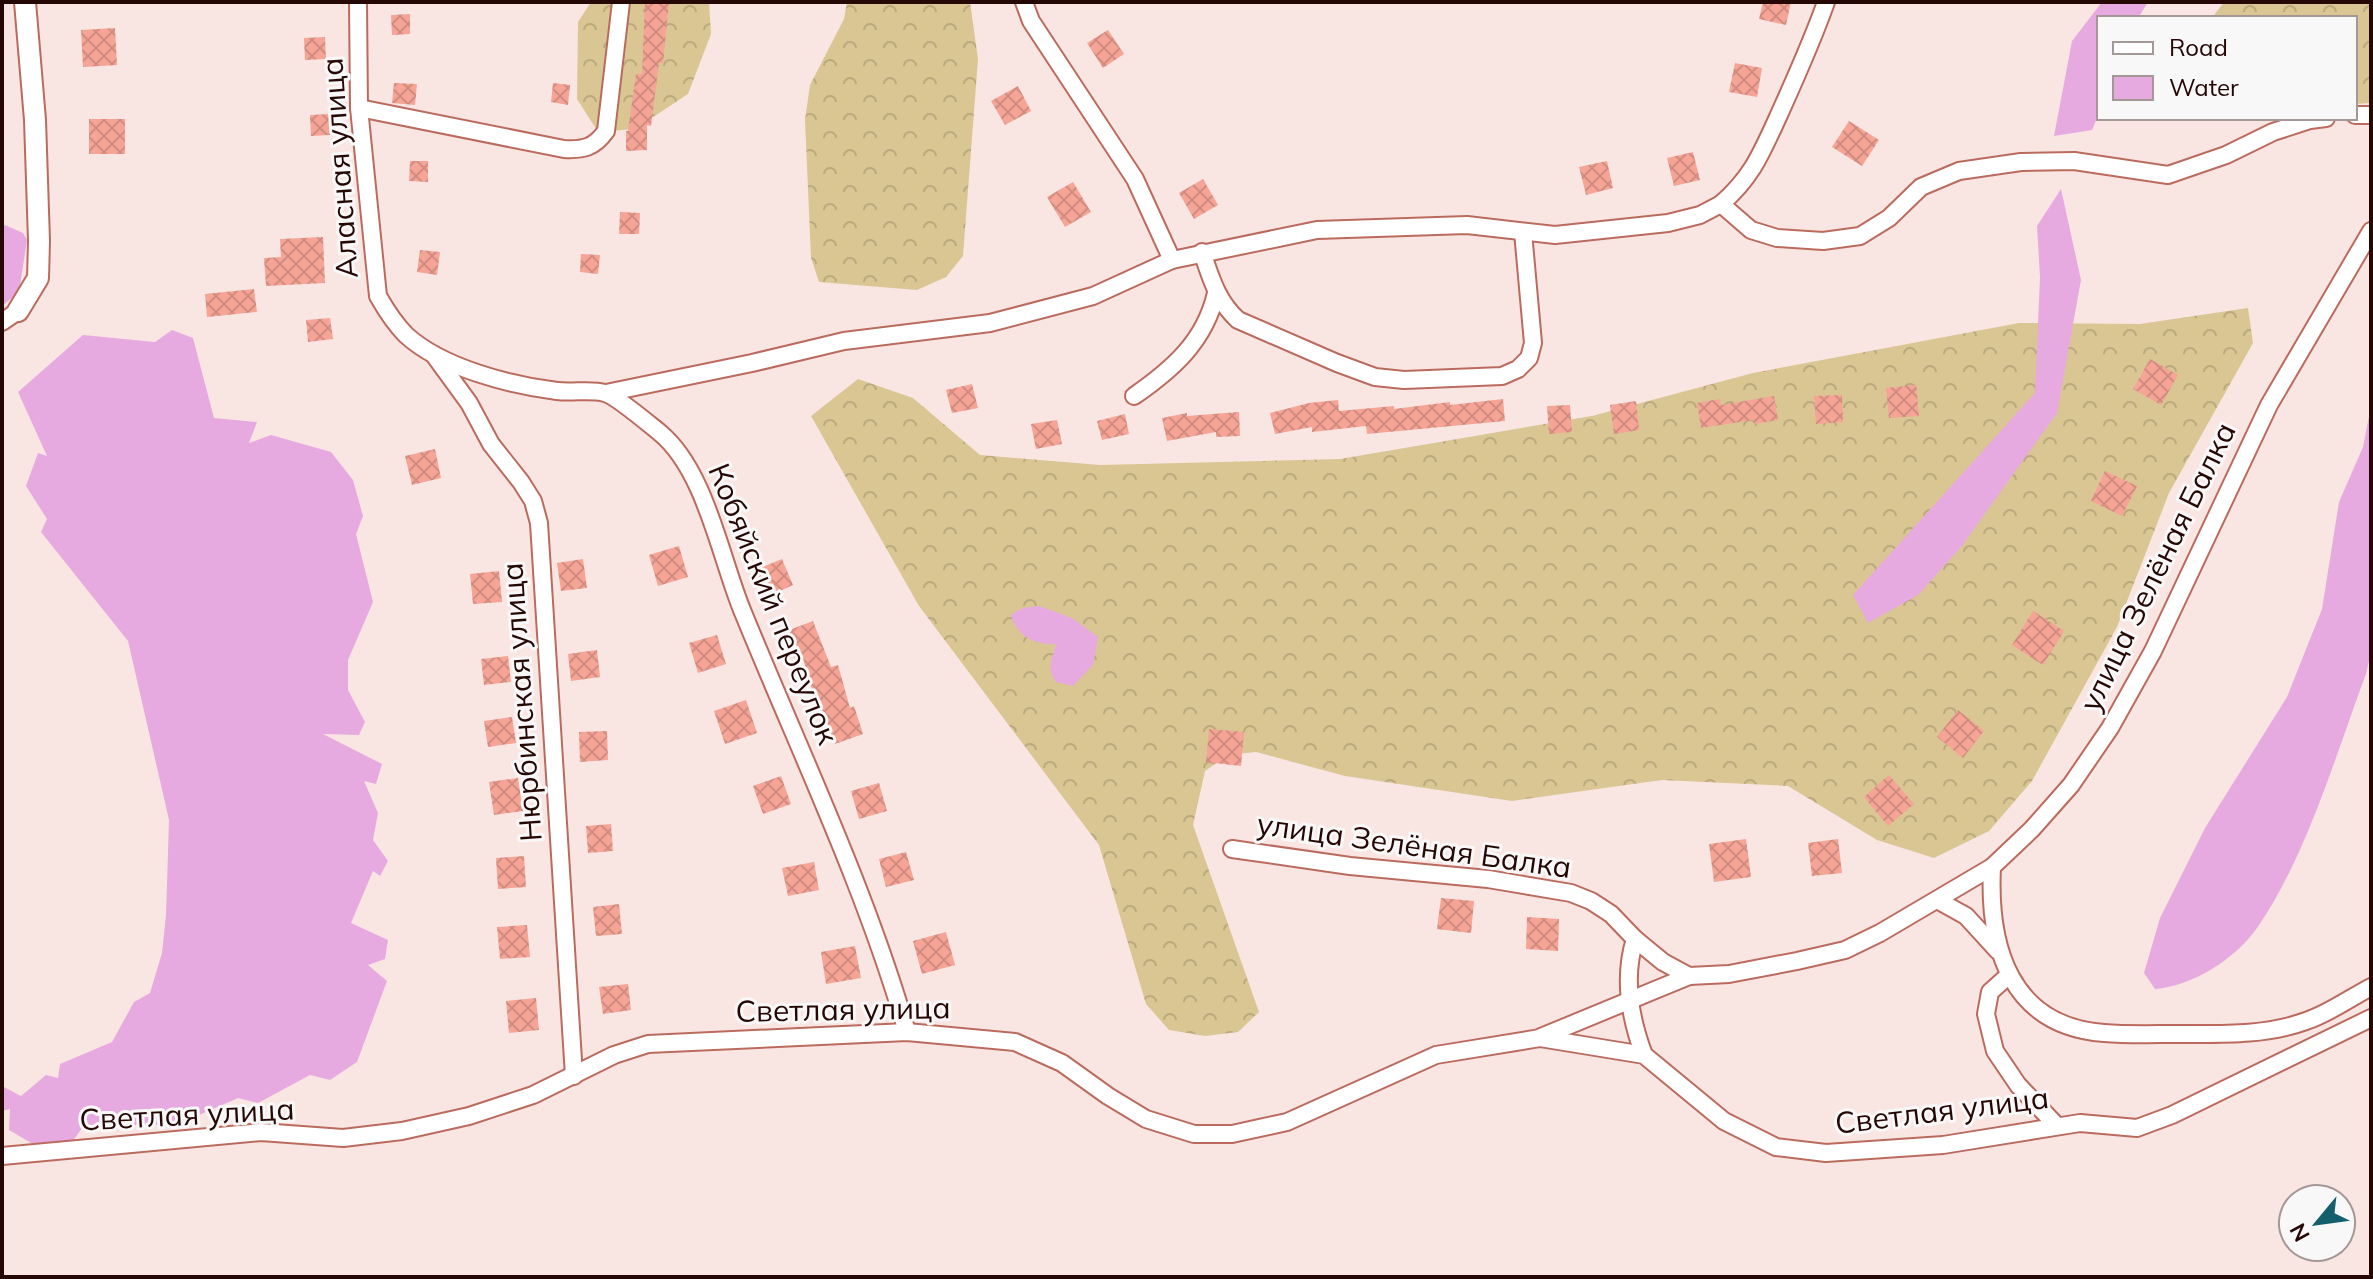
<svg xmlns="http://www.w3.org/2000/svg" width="2373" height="1279" font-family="Mulish,sans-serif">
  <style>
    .forest { fill: url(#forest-crowns) }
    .water { fill: #e7aae0 }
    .building { fill: url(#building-cross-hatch) }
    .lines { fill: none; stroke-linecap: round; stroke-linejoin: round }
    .minor-casing { stroke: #bb6b5e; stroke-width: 20 }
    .tertiary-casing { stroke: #bb6b5e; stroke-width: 24 }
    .minor { stroke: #fff; stroke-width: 16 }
    .tertiary { stroke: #fff; stroke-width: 20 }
    .labels { text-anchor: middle; stroke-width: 6; stroke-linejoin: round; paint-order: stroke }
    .street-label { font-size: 30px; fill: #250704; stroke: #f8f8f8 }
  </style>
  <defs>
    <pattern id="forest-crowns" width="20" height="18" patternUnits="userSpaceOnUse" patternTransform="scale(2)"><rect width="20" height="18" fill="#d9c693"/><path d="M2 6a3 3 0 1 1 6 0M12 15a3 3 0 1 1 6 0" fill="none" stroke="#baa97d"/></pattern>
    <pattern id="building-cross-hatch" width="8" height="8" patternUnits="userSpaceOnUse" patternTransform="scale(2)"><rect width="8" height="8" fill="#f5a496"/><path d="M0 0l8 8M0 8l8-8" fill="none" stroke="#d28c80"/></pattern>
  </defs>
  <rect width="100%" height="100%" fill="#f9e6e3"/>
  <g class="forest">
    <polygon points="591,2 709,2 711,34 688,94 635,129 598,132 577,99 578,22"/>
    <polygon points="847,2 970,2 978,59 963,256 946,277 917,290 819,282 811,258 805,120 810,85 844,19"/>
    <polygon points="2224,2 2371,2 2371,103 2355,104 2355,18 2212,18"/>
    <polygon points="2248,308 2253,343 2169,493 2117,627 2032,781 1989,831 1934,858 1877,840 1788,786 1662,780 1512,801 1345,776 1256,752 1228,755 1205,771 1193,825 1259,1012 1238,1032 1205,1036 1169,1030 1146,1004 1099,845 919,606 811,416 858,379 913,398 980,455 1100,465 1340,459 1592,416 1753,373 2019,323 2140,324"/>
  </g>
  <g class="water">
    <polygon points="2102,2 2148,2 2138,18 2099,18 2099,113 2092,130 2054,136 2072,41"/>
    <polygon points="2061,189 2081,280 2057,413 1961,547 1918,595 1868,623 1853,595 2035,393 2040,277 2037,226"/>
    <polygon points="5,225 23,233 27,240 19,292 2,306 2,227"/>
    <polygon points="172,330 193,338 214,418 257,422 249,443 271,435 331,452 353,480 363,516 356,534 373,602 348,660 348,690 365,722 359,735 323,734 382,764 376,784 364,781 378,813 373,840 388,861 380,876 373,871 351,923 388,940 385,959 368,965 387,981 357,1062 330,1080 310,1075 258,1103 238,1098 176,1125 84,1125 69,1147 38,1147 9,1130 10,1109 2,1111 2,1086 21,1096 46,1075 58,1078 60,1064 112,1042 134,1002 150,993 162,953 166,915 169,820 128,641 41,532 47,519 26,486 38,453 47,456 18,392 83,335 155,342"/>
    <path d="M2371 406V652L2366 674C2336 754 2306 858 2257 928 2235 959 2193 986 2155 989L2144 973 2160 918 2205 828 2287 697 2322 609 2339 502 2363 447Z"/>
    <path d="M1039 606 1072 618 1098 637 1093 665 1073 686 1056 682C1046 668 1052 659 1056 644 1035 645 1017 637 1011 615 1019 608 1029 607 1039 606Z"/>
  </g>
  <g class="building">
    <polygon points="645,2 669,2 663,63 659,63 651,126 647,125 647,150 626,151 626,131 628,131 636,74 642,74"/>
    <polygon points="1763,2 1791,2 1786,25 1759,19"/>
    <polygon points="410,14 410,34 392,35 391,15"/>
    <polygon points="115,28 117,65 83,67 81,30"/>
    <polygon points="1108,30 1124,54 1103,68 1087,43"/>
    <polygon points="325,37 326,59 305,60 304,38"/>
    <polygon points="1735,63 1762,68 1757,97 1729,92"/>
    <polygon points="394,83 417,84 415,105 392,103"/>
    <polygon points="553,83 570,85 568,105 551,102"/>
    <polygon points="1018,86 1031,111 1005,125 991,101"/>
    <polygon points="329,114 330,135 311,136 310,115"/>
    <rect x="89" y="119" width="36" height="35"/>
    <polygon points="1849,121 1879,140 1862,166 1832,147"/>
    <polygon points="1693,152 1700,180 1674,186 1667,158"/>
    <polygon points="410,161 428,161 428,182 409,181"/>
    <polygon points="1607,161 1613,188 1586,195 1579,167"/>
    <polygon points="1203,179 1218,205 1194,219 1179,193"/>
    <polygon points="1073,182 1091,212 1065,227 1047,197"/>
    <polygon points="620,212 640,213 639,234 619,234"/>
    <polygon points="323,237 325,283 266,286 264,258 281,257 280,239"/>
    <polygon points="420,250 440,252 437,275 417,272"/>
    <polygon points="581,254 600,255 598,274 580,272"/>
    <polygon points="254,289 257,312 207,317 205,294"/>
    <polygon points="330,318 333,339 308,342 306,320"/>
    <polygon points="2150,359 2178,375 2161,405 2133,389"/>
    <polygon points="972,384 978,408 952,413 946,390"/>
    <polygon points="1916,385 1919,416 1889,418 1886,388"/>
    <polygon points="1842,395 1843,422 1816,424 1814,396"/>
    <polygon points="1774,396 1778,420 1754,424 1753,420 1701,428 1697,403 1720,399 1721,405"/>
    <polygon points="1503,399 1505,421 1367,434 1366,426 1312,432 1312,427 1275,434 1270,413 1309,403 1338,400 1339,411 1394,406 1394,409 1450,402 1450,405"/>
    <polygon points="1636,401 1639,430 1614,434 1610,405"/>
    <polygon points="1570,405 1572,432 1549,434 1547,406"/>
    <polygon points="1239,412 1240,436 1216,437 1216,432 1167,441 1162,418 1187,413 1187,416"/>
    <polygon points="1125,414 1129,434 1102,440 1097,421"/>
    <polygon points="1057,420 1062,444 1036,449 1031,424"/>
    <polygon points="435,449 441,478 412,485 405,456"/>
    <polygon points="2105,471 2137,486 2122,516 2091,501"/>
    <polygon points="679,546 688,577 658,586 649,555"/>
    <polygon points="583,559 587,588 561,591 557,563"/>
    <polygon points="782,559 793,585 767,597 755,570"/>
    <polygon points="499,571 502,602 473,604 470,574"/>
    <polygon points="2033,611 2064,631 2043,665 2012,645"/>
    <polygon points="813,621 831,667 838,665 850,708 854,706 863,734 835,744 818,699 815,700 802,655 794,658 784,632"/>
    <polygon points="717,635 726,664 698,673 689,643"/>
    <polygon points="597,650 600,677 571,681 568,654"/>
    <polygon points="508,656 511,682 484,685 481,659"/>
    <polygon points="746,700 757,733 725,744 714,711"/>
    <polygon points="1958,710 1984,731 1963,758 1937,737"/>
    <polygon points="512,717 516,743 488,747 484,721"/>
    <polygon points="1209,729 1244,732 1241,766 1206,762"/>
    <polygon points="607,731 608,760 580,762 579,732"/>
    <polygon points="1889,775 1914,804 1888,826 1864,797"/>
    <polygon points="781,776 791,804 763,814 753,786"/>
    <polygon points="518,778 523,811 494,815 489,782"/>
    <polygon points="879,783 887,811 859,819 851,791"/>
    <polygon points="611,824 613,851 588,853 586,826"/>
    <polygon points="1746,839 1751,877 1714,882 1709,844"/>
    <polygon points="1838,839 1842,873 1812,876 1808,843"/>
    <polygon points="906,852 914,880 886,887 879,859"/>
    <polygon points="524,856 526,887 498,889 496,858"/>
    <polygon points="814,862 819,890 788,896 782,868"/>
    <polygon points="1441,898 1474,901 1471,933 1437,929"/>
    <polygon points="619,904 622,934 596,936 593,907"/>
    <polygon points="1527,917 1559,919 1558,951 1526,949"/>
    <polygon points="527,925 530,957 500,959 497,927"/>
    <polygon points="946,932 955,965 922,974 913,941"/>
    <polygon points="855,946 861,978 826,984 821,952"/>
    <polygon points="628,984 631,1010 603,1014 599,987"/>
    <polygon points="536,998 539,1030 509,1033 506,1001"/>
  </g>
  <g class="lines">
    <g class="minor-casing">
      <g id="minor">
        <path d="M358 2 359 108 378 296C386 310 395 324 406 335 442 368 510 385 557 391 572 393 591 389 605 393 616 396 649 424 659 432 705 469 720 556 742 610 799 750 865 887 907 1032"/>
        <polyline points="1024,2 1031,21 1135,179 1172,260"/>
        <path d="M359 108 564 149C583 150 594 148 606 131L621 2"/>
        <polyline points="2355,115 2371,115"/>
        <path d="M1721 204C1752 177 1761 154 1778 117 1795 79 1812 42 1826 2"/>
        <path d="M1202 252C1211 278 1217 301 1238 320L1337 363 1375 377 1404 380 1502 376 1518 369 1529 358 1533 343 1523 232"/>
        <polyline points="2,322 18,311"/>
        <polyline points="434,355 469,403 491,444 521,482 533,501 539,523 574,1076"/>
        <polyline points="606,393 752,363 844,341 990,323 1093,296 1172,260 1317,230 1467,225 1555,235 1668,223 1700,215 1721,204 1751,230 1777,238 1823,241 1860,236 1889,218 1921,187 1959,171 2021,162 2074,161 2168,175 2226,155 2273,132 2310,120 2326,118"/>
        <path d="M1134 396C1173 369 1205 341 1216 293"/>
        <polyline points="1232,849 1350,866 1488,879 1571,893 1591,901 1611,914 1635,939 1663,962 1689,976 1729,974 1797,961 1845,950 1880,933 1992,867 2032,829 2071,785 2110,728 2153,651 2269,405 2371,231"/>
        <path d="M1992 867C1988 947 2010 1026 2104 1033 2128 1035 2154 1034 2178 1034 2220 1034 2265 1036 2306 1021 2328 1014 2350 998 2371 987"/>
        <polyline points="1939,901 1966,916 1998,951"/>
        <path d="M1635 939C1623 977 1630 1018 1644 1055"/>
        <polyline points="2009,975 1990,992 1986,1014 1995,1051 2018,1085 2057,1126"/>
        <polyline points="1541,1037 1689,976"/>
        <polyline points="2,1156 261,1132 343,1138 402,1131 469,1116 533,1095 614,1055 648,1044 907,1032 1015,1042 1062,1063 1108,1096 1146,1119 1194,1134 1232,1134 1287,1122 1436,1055 1540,1038 1644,1055 1724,1121 1776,1147 1826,1153 1943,1145 2080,1123 2137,1128 2172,1115 2371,1018"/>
      </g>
    </g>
    <g class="tertiary-casing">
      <polyline id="tertiary" points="18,311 38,278 39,241 35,120 25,2"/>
    </g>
    <use href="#minor" class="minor"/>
    <use href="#tertiary" class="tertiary"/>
  </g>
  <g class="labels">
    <g class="street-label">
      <text transform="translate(340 168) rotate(-94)" y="10">Аласная улица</text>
      <text transform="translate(2158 567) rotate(-64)" y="10">улица Зелёная Балка</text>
      <text transform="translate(773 604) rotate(68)" y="10">Кобяйский переулок</text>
      <text transform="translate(522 702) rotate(-94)" y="10">Нюрбинская улица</text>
      <text transform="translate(1414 846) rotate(8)" y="10">улица Зелёная Балка</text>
      <text transform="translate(843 1010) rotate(-1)" y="10">Светлая улица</text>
      <text transform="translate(1942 1111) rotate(-7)" y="10">Светлая улица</text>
      <text transform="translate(187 1115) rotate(-3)" y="10">Светлая улица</text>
    </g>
  </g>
  <rect width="2373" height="1279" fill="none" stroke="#250704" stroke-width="8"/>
  <rect x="2097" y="16" width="260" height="104" fill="#f8f8f8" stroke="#a49896" stroke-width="2"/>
  <rect x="2113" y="42" width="40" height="12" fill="#ffffff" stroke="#a49896" stroke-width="2"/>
  <text x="2169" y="56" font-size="24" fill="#250704">Road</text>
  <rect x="2113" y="76" width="40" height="24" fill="#e7aae0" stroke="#a49896" stroke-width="2"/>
  <text x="2169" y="96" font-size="24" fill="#250704">Water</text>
  <g transform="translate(2317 1223) rotate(241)"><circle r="38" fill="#f8f8f8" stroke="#a49896" stroke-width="2"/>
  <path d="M0-6L14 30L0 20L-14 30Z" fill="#13606c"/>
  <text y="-12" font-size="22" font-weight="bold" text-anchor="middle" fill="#250704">N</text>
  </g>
</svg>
